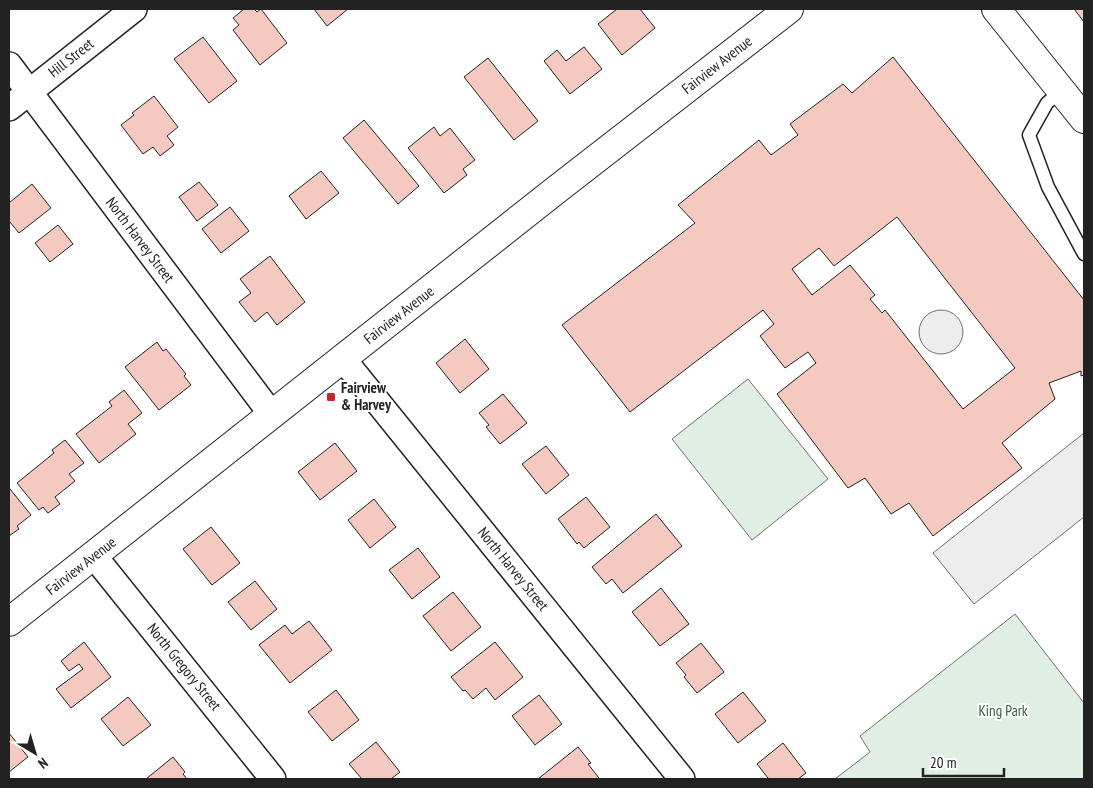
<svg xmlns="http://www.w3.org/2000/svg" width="1093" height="788" font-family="'PT Sans Narrow',sans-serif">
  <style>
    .green { fill: #e0efe3; stroke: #6f6f6f }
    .parking { fill: #ededed; stroke: #6f6f6f }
    .building { fill: #f3c9c0; stroke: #222; fill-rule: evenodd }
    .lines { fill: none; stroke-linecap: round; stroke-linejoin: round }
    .lane-casing { stroke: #222; stroke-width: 15 }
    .street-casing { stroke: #222; stroke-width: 28 }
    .secondary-casing { stroke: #222; stroke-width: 30 }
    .lane { stroke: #fff; stroke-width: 12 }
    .street { stroke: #fff; stroke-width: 25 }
    .secondary { stroke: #fff; stroke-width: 28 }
    .poi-dot { fill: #c62828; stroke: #fff; stroke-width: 2 }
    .labels { text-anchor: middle; stroke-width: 4; stroke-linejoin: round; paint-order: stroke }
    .street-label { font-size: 15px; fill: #222; stroke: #fff }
    .poi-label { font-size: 15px; font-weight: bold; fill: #222; stroke: #fff; text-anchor: start }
    .park-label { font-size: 15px; fill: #2f5e38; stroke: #fff }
  </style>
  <rect width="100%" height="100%" fill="#fff"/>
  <g class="green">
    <polygon points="748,379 828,479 752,540 672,439"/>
    <polygon points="1015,614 1084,703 1084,779 835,779 870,752 860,736"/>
  </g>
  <g class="parking">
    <circle cx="941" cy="332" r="22"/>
    <polygon points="1084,433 1084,517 974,604 933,553"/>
  </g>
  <g class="building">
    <polygon points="244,9 254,9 257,12 261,9 287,43 260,65 233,30 239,25 233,18"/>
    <polygon points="314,9 348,9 327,26"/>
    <polygon points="617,9 640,9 655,28 622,55 598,24"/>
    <polygon points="1074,9 1084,9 1084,22"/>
    <polygon points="203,37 237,81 209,103 174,59"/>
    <polygon points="584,47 602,69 570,94 544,61 557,50 566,61"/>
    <path d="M893 57 1084 300V375L1081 376V371L1049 383 1055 399 1002 443 1022 468 933 536 909 503 891 514 865 478 848 488 777 394 816 363 808 352 785 368 760 336 774 324 763 310 630 412 562 325 695 223 678 205 759 140 771 155 798 135 790 124 843 84 852 93ZM897 217 1015 368 963 409 885 310 882 313 870 299 875 295 850 265 812 295 792 269 819 248 834 266Z"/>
    <polygon points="488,58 538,121 514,140 464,77"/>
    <polygon points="154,96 178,127 167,136 174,145 160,156 153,147 143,154 121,125 134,115 132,113"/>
    <polygon points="364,120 419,186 398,204 343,138"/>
    <polygon points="434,127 440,136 450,128 475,160 463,169 467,175 444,193 408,148"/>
    <polygon points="321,171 339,193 306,219 289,196"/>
    <polygon points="199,182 218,205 197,221 179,197"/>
    <polygon points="32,184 51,208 19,233 9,221 9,203"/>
    <polygon points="230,207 249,231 221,253 202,229"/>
    <polygon points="58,225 73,244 50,262 35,243"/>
    <polygon points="270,256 305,302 277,325 267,312 255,322 239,302 251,293 240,279"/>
    <polygon points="465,339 489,369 460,393 436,363"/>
    <polygon points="157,342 163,351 166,349 186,374 184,376 191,385 159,410 125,367"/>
    <polygon points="124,390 142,413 128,424 136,434 99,463 76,434 112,406 109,402"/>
    <polygon points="503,394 527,423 500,444 486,427 489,425 479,413"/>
    <polygon points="65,440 84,463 69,474 75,481 55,497 60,504 48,513 43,507 39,510 17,483 54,453 52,450"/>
    <polygon points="335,443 357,471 320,500 298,472"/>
    <polygon points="546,446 569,475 546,494 522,464"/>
    <polygon points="10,489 31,515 17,526 19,529 9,536 9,490"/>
    <polygon points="586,497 610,527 584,548 579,542 577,544 558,519"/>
    <polygon points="374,499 396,527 370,548 348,520"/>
    <polygon points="656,514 682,546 623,593 612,579 606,584 592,567"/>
    <polygon points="211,527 240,563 212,585 183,549"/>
    <polygon points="418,548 440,577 412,599 389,570"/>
    <polygon points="255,581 277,609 251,630 228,602"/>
    <polygon points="661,588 689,624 660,646 632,612"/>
    <polygon points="453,592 481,627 451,651 423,616"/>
    <polygon points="309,621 332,650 290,683 259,645 285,625 292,634"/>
    <polygon points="84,642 111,677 71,708 56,689 83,669 79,664 69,671 61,661"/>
    <polygon points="495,642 523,677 495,700 486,688 473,699 465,690 463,691 451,677"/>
    <polygon points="701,643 724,672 697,693 684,677 686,675 676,663"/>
    <polygon points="336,690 359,720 332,741 308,712"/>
    <polygon points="743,692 766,721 738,743 715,714"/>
    <polygon points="539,695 562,724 535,745 512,716"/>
    <polygon points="128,697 151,725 123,746 101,719"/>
    <polygon points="9,733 28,757 9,772"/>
    <polygon points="376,742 400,772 391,779 362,779 349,764"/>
    <polygon points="783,743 806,773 798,779 767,779 768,778 757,764"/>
    <polygon points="578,747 591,763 588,764 599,778 598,779 538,779"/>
    <polygon points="173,757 185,772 183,774 187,779 146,779"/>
  </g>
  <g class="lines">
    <g class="lane-casing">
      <polyline id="lane" points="1061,91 1047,103 1029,135 1048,187 1084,254"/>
    </g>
    <g class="street-casing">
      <g id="street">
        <polyline points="9,65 272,415"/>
        <polyline points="9,108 134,9"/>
        <polyline points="343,359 682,779"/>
        <polyline points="94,556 273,779"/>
      </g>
    </g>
    <g class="secondary-casing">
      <g id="secondary">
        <polyline points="996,9 1084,119"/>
        <polyline points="9,622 556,190 789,9"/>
      </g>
    </g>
    <use href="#lane" class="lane"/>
    <use href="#street" class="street"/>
    <use href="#secondary" class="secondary"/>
  </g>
  <rect class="poi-dot" x="326" y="392" width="10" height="10" rx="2.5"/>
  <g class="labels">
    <g class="street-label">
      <text transform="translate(71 58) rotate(-38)" y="5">Hill Street</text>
      <text transform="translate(717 65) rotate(-38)" y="5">Fairview Avenue</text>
      <text transform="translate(140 240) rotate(53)" y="5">North Harvey Street</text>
      <text transform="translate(399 315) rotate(-38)" y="5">Fairview Avenue</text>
      <text transform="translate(81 566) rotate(-38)" y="5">Fairview Avenue</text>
      <text transform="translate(513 569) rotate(51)" y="5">North Harvey Street</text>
      <text transform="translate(184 667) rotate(51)" y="5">North Gregory Street</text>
    </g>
    <g class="poi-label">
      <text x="341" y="393">Fairview<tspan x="341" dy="17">&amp; Harvey</tspan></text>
    </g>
    <g class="park-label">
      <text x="1003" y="716">King Park</text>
    </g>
  </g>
  <rect width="1093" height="788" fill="none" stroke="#222222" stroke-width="20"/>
  <g transform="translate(35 753) rotate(142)" stroke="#ffffff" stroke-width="4" paint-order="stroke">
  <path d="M0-4L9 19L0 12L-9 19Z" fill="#222222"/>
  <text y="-8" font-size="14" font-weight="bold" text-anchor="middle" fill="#222222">N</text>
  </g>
  <path d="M923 768v8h81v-8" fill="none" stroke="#222222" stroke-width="2.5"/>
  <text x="930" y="768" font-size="15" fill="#222222" stroke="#ffffff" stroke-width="4" paint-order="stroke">20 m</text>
</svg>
